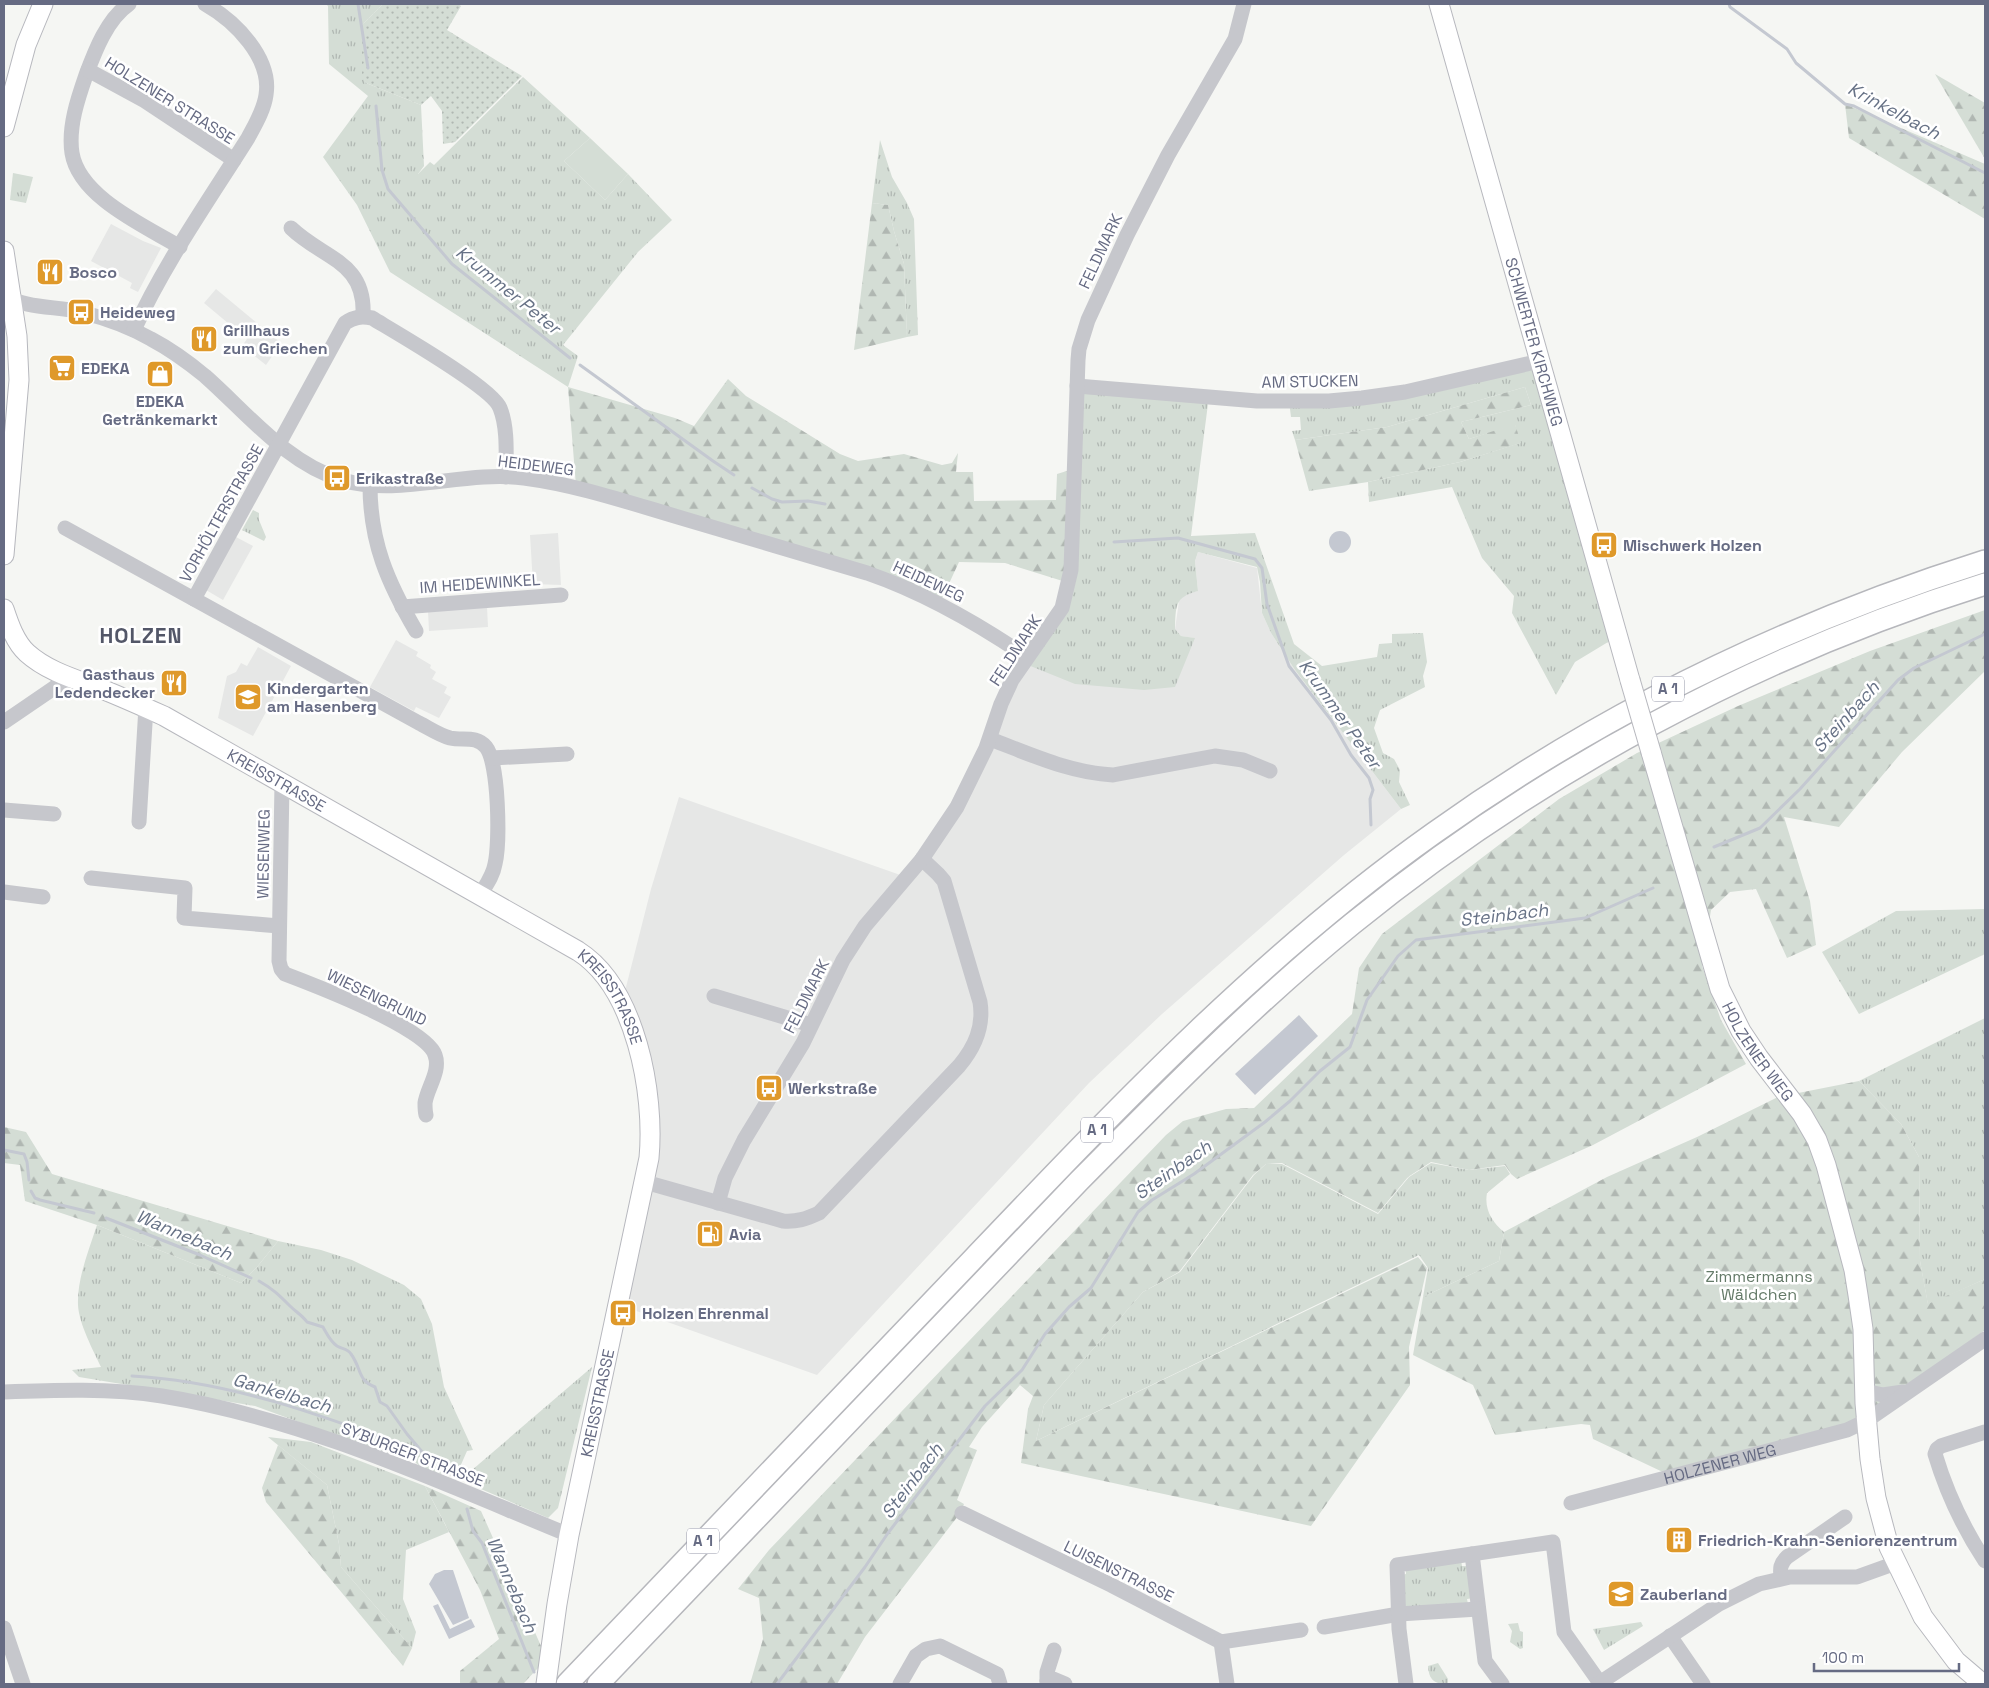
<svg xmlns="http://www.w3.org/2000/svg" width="1989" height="1688" font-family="'Space Grotesk',sans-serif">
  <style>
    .built { fill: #e6e7e6 }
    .grass { fill: url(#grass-tufts) }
    .forest { fill: url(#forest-firs) }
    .garden { fill: url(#garden-dots) }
    .pitch { fill: #d4ddd5 }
    .water { fill: #c4c8d1 }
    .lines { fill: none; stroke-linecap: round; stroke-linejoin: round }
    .stream { stroke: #c4c8d1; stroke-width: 3 }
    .major-casing { stroke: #b7b8be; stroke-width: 21 }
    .highway-casing { stroke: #b6b7bc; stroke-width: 24 }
    .minor { stroke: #c6c7cc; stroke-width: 15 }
    .major { stroke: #fff; stroke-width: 19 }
    .highway { stroke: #fff; stroke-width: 21 }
    .major-bridge-casing { stroke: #b7b8be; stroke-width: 21; stroke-linecap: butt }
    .major-bridge { stroke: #fff; stroke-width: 19 }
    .labels { text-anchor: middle; stroke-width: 5; stroke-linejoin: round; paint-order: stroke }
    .shield { fill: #fff; stroke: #9497a8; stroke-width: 1 }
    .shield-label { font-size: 15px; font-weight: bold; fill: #666b83 }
    .street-label { font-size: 16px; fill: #666b83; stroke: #fff }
    .poi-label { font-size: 16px; font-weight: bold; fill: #666b83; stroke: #fff; text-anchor: start }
    .park-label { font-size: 16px; fill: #647a68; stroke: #fff }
    .water-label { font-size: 18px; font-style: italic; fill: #677286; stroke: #fff }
    .district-label { font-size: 21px; font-weight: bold; letter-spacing: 1px; fill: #535768; stroke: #fff }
  </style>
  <defs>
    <pattern id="grass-tufts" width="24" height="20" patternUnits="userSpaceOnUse" patternTransform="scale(1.25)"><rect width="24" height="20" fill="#d4ddd5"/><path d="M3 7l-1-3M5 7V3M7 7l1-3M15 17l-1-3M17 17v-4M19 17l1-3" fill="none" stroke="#b0b7b2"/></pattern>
    <pattern id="forest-firs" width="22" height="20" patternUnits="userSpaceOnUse" patternTransform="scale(1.25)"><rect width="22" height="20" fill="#d4ddd5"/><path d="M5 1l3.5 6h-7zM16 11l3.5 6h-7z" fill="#b0b7b2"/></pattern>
    <pattern id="garden-dots" width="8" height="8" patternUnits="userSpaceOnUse" patternTransform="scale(1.25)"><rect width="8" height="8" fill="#d4ddd5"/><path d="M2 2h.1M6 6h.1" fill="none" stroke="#b0b7b2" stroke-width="1.8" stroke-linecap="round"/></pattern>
  </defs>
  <rect width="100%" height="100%" fill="#f5f6f3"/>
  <g class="built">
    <polygon points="111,224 143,241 161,248 138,292 130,288 132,283 91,261"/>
    <polygon points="216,289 281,343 266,365 242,346 247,339 204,303"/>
    <polygon points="558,533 561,585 533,584 530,535"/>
    <polygon points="236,537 253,546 223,600 206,590"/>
    <polygon points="1198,552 1257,568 1262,613 1271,633 1295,670 1401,809 1344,855 1162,1014 1089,1083 817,1375 628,1308 626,1306 651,1195 657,1160 659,1123 659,1102 653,1074 625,991 651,889 679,797 906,877 922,859 1023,663 1194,638 1181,636 1175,629 1179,601 1185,594 1198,591 1195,561"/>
    <polygon points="487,607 488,627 429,631 428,611"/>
    <polygon points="396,640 418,652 416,656 431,665 430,668 436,672 432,679 447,687 444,693 451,697 439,718 416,707 414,711 370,687"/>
    <polygon points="258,647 291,666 253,736 218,718 227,676 236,672 241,663 247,666"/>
  </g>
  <g class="grass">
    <polygon points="326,4 383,4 362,25 364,78 366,83 421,105 424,166 418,174 430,162 434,165 523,77 590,138 564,161 605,200 628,174 672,220 638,252 563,345 578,356 568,387 390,272 357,205 323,157 368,96 329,64 328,6"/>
    <polygon points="880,140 892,177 907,203 914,219 918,335 907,337 904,264 894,231 888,205 872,203"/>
    <polygon points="13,173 33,177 26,203 10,200"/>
    <polygon points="1540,361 1618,636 1575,662 1556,695 1512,613 1514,596 1482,558 1452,487 1369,502 1368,482 1460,462 1520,443 1515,425 1469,439 1461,422 1531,405 1525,387 1387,427 1295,440 1292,431 1301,430 1300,417 1291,417 1289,401 1329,401"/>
    <path d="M1077 386 1209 396 1191 536 1255 533 1294 644 1322 666 1377 657 1379 644 1392 643V634L1423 633 1427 662 1423 676 1425 687 1380 710 1374 728 1383 753 1394 759 1400 770 1399 782 1410 805 1401 809 1295 670 1271 633 1262 613 1260 582 1257 567 1198 552 1195 561 1198 591C1174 597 1176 607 1175 629L1181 636 1195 638 1175 687 1144 690 1075 684 1023 663 1062 608Z"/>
    <polygon points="253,510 259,513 259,520 266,537 264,541 242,530"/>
    <polygon points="1985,909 1985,954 1859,1014 1822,952 1896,911"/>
    <polygon points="1985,1018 1985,1279 1928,1305 1920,1261 1919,1157 1901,1124 1859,1081"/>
    <path d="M1431 1163 1469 1170 1505 1166 1510 1174 1487 1193C1484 1209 1492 1222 1504 1232L1499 1261 1423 1297 1428 1268 1419 1255 1036 1441 1044 1405 1143 1292 1180 1272 1254 1175 1266 1164H1282L1378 1214 1409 1177Z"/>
    <path d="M97 1225 241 1283 257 1267 278 1241 321 1250 352 1260 404 1285 421 1299 432 1324 444 1387 473 1450 467 1451 456 1476 428 1472 412 1460 378 1451 255 1406 79 1377 72 1370 101 1367C93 1350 79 1324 78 1305 77 1278 89 1250 97 1225Z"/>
    <polygon points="592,1367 558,1508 548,1518 474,1486 472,1470"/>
    <polygon points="268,1437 311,1442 425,1486 449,1532 406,1550 403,1599 416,1632 412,1648 341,1567 339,1544 327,1485"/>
    <polygon points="1461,1560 1462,1566 1468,1566 1473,1598 1467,1599 1468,1604 1405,1607 1401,1575 1406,1574 1406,1568"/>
    <polygon points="1641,1622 1643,1626 1604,1650 1593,1629"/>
    <polygon points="1518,1623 1520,1631 1523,1632 1523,1648 1520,1649 1510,1642 1512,1631 1508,1624"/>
    <path d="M1438 1663 1448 1679V1684C1434 1684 1429 1680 1428 1666Z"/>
  </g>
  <g class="forest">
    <polygon points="1935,74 1985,103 1985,159"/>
    <polygon points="1845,104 1985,164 1985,219 1849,138"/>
    <polygon points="872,203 888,205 894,231 904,264 907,337 854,350"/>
    <polygon points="728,379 746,396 840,454 858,461 904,454 942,465 952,463 958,453 956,472 973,472 974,501 1056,500 1057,474 1070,470 1069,583 1005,563 959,562 940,603 576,486 568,387 675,418 694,426"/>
    <polygon points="1525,387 1531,405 1461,422 1469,439 1515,424 1521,443 1460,462 1368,482 1309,491 1295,440 1387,427"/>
    <polygon points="1985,610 1985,671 1902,752 1839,827 1784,817 1810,901 1816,945 1787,958 1756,889 1730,892 1711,910 1702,966 1721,1020 1746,1064 1593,1145 1517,1179 1511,1174 1505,1165 1469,1170 1431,1162 1408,1177 1378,1213 1282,1163 1266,1164 1253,1175 1179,1272 1143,1292 1044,1405 1036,1441 1418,1257 1427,1268 1409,1347 1410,1385 1311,1526 1021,1463 1028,1409 1033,1396 1020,1385 982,1427 969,1447 977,1450 957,1500 964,1504 958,1516 865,1637 837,1684 750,1684 763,1639 759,1598 738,1589 769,1550 1166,1135 1183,1121 1226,1109 1254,1108 1352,1014 1359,968 1382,934 1559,799 1637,753 1738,706 1870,651"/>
    <polygon points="1859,1081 1901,1124 1919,1157 1920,1261 1928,1304 1985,1279 1985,1330 1851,1427 1667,1474 1593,1439 1590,1425 1581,1424 1495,1435 1473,1385 1413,1355 1423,1297 1499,1261 1504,1232 1607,1177 1697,1137 1778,1097"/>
    <polygon points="4,1127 26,1132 52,1174 278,1241 257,1267 241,1283 97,1225 25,1201 20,1165 4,1163"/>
    <polygon points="278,1445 327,1485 339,1544 341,1567 412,1648 403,1666 266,1502 262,1488"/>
    <polygon points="425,1486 481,1511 541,1646 539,1667 523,1684 460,1684 460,1671 499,1639 480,1590"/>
  </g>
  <polygon class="garden" points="383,4 458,4 461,6 447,30 522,76 455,142 443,144 442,111 431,96 421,105 366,83 362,76 362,25"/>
  <polygon class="pitch" points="590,138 628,174 605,200 564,161"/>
  <g class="water">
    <circle cx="1340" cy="542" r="11"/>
    <polygon points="1299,1015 1318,1036 1255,1095 1235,1074"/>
    <polygon points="444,1570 453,1570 469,1618 453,1625 429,1584 435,1574"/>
    <polygon points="438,1604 450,1629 471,1619 475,1627 449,1639 433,1606"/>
  </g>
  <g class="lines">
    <g class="stream">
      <polyline points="358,4 368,68"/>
      <polyline points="1729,4 1730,7 1787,49 1796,63 1845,104 1854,106 1985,173"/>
      <polyline points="376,106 382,170 388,189 452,264 570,358"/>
      <polyline points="580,365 713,461 734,475"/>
      <polyline points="752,488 772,499 782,502 808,501 825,504"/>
      <polyline points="1114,542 1178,538 1255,559 1262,568 1267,604 1289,666 1331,720 1351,755 1369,778 1373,790 1370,799 1371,825"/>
      <polyline points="1714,847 1760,828 1800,789 1898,680 1914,668 1985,634"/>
      <polyline points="4,1150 24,1154 27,1162 29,1180"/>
      <polyline points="31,1191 35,1198 40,1200 94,1213"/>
      <polyline points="106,1218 200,1255 251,1278"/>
      <path d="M259 1281C273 1289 279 1295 290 1306 296 1312 302 1315 307 1322L323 1327C327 1334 330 1341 337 1346 342 1349 348 1349 351 1354 362 1369 357 1380 375 1387L380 1402 387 1406 407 1434 429 1460"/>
      <path d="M132 1376C228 1381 322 1415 412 1449L421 1451"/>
      <polyline points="467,1509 473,1531 482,1543 534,1672"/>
      <polyline points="777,1684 865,1567 888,1533 985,1406 1022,1370 1045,1334 1069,1307 1091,1288 1138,1212 1152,1200 1194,1174 1265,1122 1290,1101 1320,1071 1350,1047 1367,1000 1398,956 1416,940 1585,918 1653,888"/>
    </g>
    <g class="major-casing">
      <g id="major">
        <path id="s2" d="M1439 4 1630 680"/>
        <polyline points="4,127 26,45 43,4"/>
        <polyline points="4,251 17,336 19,380 4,555"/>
        <path id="s3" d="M4 609C9 624 15 642 27 653 48 672 78 680 104 690 124 698 144 707 164 716L578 951C636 988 655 1094 649 1158L569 1535 557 1604 546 1684"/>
        <path id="s4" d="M1651 752 1720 989 1741 1031 1759 1058 1802 1114 1817 1140 1826 1165 1854 1270 1858 1295 1863 1329 1865 1403 1870 1459 1876 1498 1889 1547 1923 1617 1956 1661 1983 1684"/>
      </g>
    </g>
    <g class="highway-casing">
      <g id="highway">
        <path d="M567 1684C702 1542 838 1400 974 1258 1118 1107 1263 954 1434 833 1602 713 1788 623 1985 561"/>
        <path d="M598 1684 1079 1181C1167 1092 1255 1003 1352 924 1539 772 1755 656 1985 584"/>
      </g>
    </g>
    <g class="minor">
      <path d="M129 4C107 19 95 51 86 75 78 98 68 127 72 153 79 197 145 226 180 247"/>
      <polyline points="88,70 145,101 234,160"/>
      <path d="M291 228C323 259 366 261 363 316"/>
      <path d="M4 295C26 309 56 306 81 312 105 318 130 327 151 339 170 349 188 362 205 376 247 413 286 463 342 480 400 497 464 470 524 478 577 485 627 502 678 517 741 536 804 554 867 573 925 593 977 623 1027 657"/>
      <path d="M134 330C164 264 209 200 248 138 255 125 264 110 266 95 272 58 235 21 205 4"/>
      <polyline points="1077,386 1257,401 1329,401 1362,398 1405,392 1540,361"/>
      <path d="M370 485C370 543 388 583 416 631"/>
      <path d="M65 528 419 723C429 728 439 735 450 738 463 741 476 735 486 747 499 763 500 843 495 864 493 876 486 885 480 895"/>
      <path d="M194 599 345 323C354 317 361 316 372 318 395 332 493 388 500 408 508 428 506 455 506 477"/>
      <polyline points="402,607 561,595"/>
      <polyline points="4,722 70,677"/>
      <path d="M990 739C1030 754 1070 773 1113 775L1215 756 1243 760 1270 771"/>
      <polyline points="492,758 567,754"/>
      <path d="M282 783 279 961 281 969 285 974C314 985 427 1028 435 1055 441 1071 427 1088 425 1103 425 1107 425 1111 426 1115"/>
      <polyline points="4,810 54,814"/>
      <polyline points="139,822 146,707"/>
      <polyline points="91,878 185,888 184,918 279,926"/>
      <polyline points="4,892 43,897"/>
      <polyline points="714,996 811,1025"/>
      <path d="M645 1182 783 1221C797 1222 806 1219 819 1213L959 1066C975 1047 984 1027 980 1002L944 881 938 874 922 859"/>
      <polyline points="718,1203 725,1178 744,1140 803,1043 843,960 865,926 922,859 957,807 986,748 1001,704 1012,680 1062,608 1071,570 1078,360 1079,349 1088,320 1127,235 1168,155 1235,39 1244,4"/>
      <polyline points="1865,1391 1883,1395 1903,1392"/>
      <path d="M4 1392C56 1390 110 1388 162 1396 305 1419 437 1481 569 1535"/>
      <path d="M1985 1432 1941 1446 1937 1449 1935 1454C1947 1494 1962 1526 1985 1561"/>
      <path id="s1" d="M1571 1503 1847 1430 1866 1421 1985 1339"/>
      <polyline points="962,1513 1111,1585 1221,1642"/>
      <polyline points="1472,1554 1485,1661 1502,1684"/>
      <path d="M1781 1578C1780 1568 1780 1564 1787 1557L1845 1517"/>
      <polyline points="1324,1627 1399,1614 1478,1609"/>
      <polyline points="4,1628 23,1684"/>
      <polyline points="1670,1636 1703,1684"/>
      <polyline points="1221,1642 1301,1630"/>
      <polyline points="1221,1642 1227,1684"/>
      <polyline points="1047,1681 1047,1672 1054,1650"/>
      <polyline points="900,1684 916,1656 926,1649 940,1646 997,1674 1000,1684"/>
      <polyline points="1048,1684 1047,1681 1053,1679 1065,1684"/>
      <polyline points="1406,1684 1399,1629 1397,1565 1553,1542 1564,1632 1600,1683"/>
      <polyline points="1598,1684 1719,1604 1759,1584 1790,1577 1857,1577 1896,1563"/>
    </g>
    <use href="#major" class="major"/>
    <use href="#highway" class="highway"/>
    <g class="major-bridge-casing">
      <polyline id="major-bridge" points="1630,680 1651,752"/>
    </g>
    <use href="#major-bridge" class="major-bridge"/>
  </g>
  <defs>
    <g id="restaurant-square" transform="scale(1.4375)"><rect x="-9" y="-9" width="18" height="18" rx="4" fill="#df992a" stroke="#fff"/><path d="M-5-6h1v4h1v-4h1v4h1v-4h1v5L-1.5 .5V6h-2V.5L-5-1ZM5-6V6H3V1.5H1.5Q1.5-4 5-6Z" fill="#fff"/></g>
    <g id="bus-square" transform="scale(1.4375)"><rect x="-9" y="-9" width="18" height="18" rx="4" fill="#df992a" stroke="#fff"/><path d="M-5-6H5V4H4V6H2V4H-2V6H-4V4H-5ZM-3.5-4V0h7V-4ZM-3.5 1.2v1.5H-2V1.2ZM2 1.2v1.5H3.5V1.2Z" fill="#fff"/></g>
    <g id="supermarket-square" transform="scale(1.4375)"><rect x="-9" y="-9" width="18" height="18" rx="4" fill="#df992a" stroke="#fff"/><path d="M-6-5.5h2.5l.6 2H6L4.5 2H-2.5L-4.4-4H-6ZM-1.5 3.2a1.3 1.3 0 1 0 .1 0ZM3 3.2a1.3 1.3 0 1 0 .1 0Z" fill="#fff"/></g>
    <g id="shop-square" transform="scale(1.4375)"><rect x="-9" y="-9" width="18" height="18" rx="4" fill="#df992a" stroke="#fff"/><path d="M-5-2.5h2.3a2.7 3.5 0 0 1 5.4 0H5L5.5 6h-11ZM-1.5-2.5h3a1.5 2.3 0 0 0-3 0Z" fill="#fff"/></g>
    <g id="school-square" transform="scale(1.4375)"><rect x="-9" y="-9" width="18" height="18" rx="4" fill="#df992a" stroke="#fff"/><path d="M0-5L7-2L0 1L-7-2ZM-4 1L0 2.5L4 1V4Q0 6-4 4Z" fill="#fff"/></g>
    <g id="fuel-square" transform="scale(1.4375)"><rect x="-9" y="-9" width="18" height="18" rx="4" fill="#df992a" stroke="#fff"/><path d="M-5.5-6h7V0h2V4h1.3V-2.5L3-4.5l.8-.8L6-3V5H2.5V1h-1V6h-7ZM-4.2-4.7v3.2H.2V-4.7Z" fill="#fff"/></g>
    <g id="building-square" transform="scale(1.4375)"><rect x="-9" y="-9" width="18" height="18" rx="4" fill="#df992a" stroke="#fff"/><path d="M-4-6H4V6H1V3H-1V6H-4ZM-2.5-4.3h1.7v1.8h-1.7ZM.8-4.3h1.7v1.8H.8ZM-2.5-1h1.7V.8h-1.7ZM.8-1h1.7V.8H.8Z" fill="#fff"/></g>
  </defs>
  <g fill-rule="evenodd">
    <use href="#restaurant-square" x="50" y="272"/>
    <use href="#bus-square" x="81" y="312"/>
    <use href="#restaurant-square" x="204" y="339"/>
    <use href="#supermarket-square" x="62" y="368"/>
    <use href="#shop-square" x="160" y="374"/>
    <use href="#bus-square" x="337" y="478"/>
    <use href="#bus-square" x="1604" y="545"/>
    <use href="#restaurant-square" x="174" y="683"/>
    <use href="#school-square" x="248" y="697"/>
    <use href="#bus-square" x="769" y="1088"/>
    <use href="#fuel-square" x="710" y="1234"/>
    <use href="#bus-square" x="623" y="1313"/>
    <use href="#building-square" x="1679" y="1540"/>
    <use href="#school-square" x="1621" y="1594"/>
  </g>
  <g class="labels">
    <g class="shield">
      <rect x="1652" y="676.5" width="32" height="25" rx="4"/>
      <rect x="1081" y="1117.5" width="32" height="25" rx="4"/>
      <rect x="687" y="1528.5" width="32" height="25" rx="4"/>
    </g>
    <g class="shield-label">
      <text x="1668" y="694">A 1</text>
      <text x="1097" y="1135">A 1</text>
      <text x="703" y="1546">A 1</text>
    </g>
    <g class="street-label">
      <text transform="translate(170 100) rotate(32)" y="6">HOLZENER STRASSE</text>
      <text transform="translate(1100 251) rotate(-65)" y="6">FELDMARK</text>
      <text dy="6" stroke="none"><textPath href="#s2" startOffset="351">SCHWERTER KIRCHWEG</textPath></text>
      <text transform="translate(1310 381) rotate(-1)" y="6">AM STUCKEN</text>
      <text transform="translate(536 465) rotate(7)" y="6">HEIDEWEG</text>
      <text transform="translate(221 513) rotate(-61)" y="6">VORHÖLTERSTRASSE</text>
      <text transform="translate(929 581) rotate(25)" y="6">HEIDEWEG</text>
      <text transform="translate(480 583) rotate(-4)" y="6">IM HEIDEWINKEL</text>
      <text transform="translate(1015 650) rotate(-57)" y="6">FELDMARK</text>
      <text dy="6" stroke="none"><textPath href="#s3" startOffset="331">KREISSTRASSE</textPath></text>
      <text transform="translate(263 854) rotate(-89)" y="6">WIESENWEG</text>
      <text transform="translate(806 996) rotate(-63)" y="6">FELDMARK</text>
      <text transform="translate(377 997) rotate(26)" y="6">WIESENGRUND</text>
      <text dy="6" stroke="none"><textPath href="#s3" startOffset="735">KREISSTRASSE</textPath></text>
      <text dy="6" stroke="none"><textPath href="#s4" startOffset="320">HOLZENER WEG</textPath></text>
      <text transform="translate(597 1403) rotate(-78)" y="6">KREISSTRASSE</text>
      <text transform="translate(413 1454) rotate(21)" y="6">SYBURGER STRASSE</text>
      <text dy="6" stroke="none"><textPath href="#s1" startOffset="154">HOLZENER WEG</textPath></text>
      <text transform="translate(1119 1571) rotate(26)" y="6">LUISENSTRASSE</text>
    </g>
    <g class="poi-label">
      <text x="69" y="278">Bosco</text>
      <text x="100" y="318">Heideweg</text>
      <text x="223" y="336">Grillhaus<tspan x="223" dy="18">zum Griechen</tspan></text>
      <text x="81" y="374">EDEKA</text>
      <text x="160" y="407" text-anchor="middle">EDEKA<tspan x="160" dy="18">Getränkemarkt</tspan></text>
      <text x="356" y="484">Erikastraße</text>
      <text x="1623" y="551">Mischwerk Holzen</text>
      <text x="155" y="680" text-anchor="end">Gasthaus<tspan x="155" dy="18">Ledendecker</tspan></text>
      <text x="267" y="694">Kindergarten<tspan x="267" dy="18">am Hasenberg</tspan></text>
      <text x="788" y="1094">Werkstraße</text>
      <text x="729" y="1240">Avia</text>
      <text x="642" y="1319">Holzen Ehrenmal</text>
      <text x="1698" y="1546">Friedrich-Krahn-Seniorenzentrum</text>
      <text x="1640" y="1600">Zauberland</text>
    </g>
    <g class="park-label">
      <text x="1759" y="1282">Zimmermanns<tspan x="1759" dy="18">Wäldchen</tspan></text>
    </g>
    <g class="water-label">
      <text transform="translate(1894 111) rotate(28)" y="6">Krinkelbach</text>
      <text transform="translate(508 290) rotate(39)" y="6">Krummer Peter</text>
      <text transform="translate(1340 714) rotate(55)" y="6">Krummer Peter</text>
      <text transform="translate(1846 717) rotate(-48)" y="6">Steinbach</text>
      <text transform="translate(1504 915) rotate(-7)" y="6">Steinbach</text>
      <text transform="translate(1173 1170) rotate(-35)" y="6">Steinbach</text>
      <text transform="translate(184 1235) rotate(23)" y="6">Wannebach</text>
      <text transform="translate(282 1393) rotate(16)" y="6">Gankelbach</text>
      <text transform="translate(912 1481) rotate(-53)" y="6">Steinbach</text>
      <text transform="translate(512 1585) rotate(67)" y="6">Wannebach</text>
    </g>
    <g class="district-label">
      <text x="141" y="643">HOLZEN</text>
    </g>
  </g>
  <rect width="1989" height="1688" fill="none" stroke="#666b83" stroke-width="10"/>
  <path d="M1814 1663v8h145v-8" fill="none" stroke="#666b83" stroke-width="2.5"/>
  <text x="1822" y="1663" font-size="15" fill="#666b83" stroke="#ffffff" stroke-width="4" paint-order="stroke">100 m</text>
</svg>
